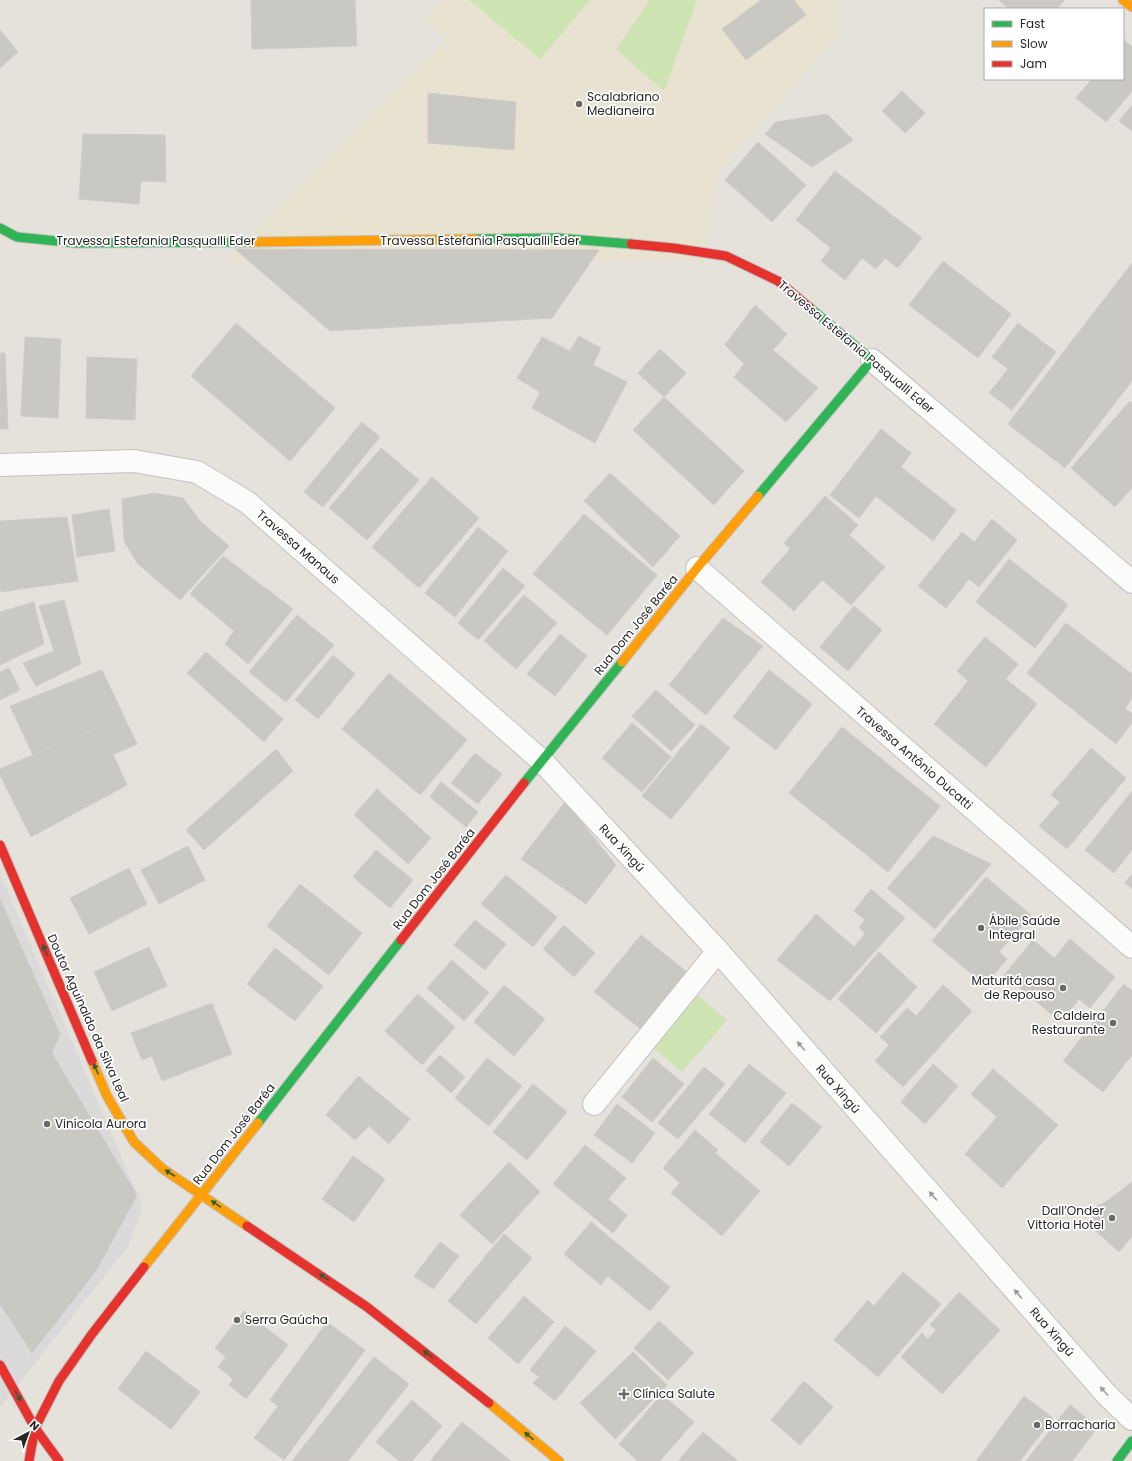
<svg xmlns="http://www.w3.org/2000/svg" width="1132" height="1461" font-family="Poppins,sans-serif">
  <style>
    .industrial { fill: #dcd9db }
    .education { fill: #e8e2d0 }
    .pitch { fill: #cee4b3 }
    .building { fill: #cac8c3; stroke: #d0cdc8 }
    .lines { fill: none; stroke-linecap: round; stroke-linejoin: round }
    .street-casing { stroke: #c3c1c2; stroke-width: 24 }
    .fast-casing { stroke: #c3c1c2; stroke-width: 11 }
    .slow-casing { stroke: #c3c1c2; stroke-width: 11 }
    .jam-casing { stroke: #c3c1c2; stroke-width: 11 }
    .street { stroke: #fbfbfa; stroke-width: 22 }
    .fast { stroke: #30b455; stroke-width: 9 }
    .slow { stroke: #ff9f0a; stroke-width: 9 }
    .jam { stroke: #e5322d; stroke-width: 9 }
    .oneway { fill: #2b5f39 }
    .oneway2 { fill: #9c9c9b }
    .poi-dot { fill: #6a6866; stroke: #fff; stroke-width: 1.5 }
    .labels { text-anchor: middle; stroke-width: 3.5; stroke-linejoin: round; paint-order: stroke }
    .poi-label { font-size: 12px; fill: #272727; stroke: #fff; text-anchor: start }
    .street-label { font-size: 12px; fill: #272727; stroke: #fff }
  </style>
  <rect width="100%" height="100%" fill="#e5e2dc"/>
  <polygon class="industrial" points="0,874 143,1207 128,1247 0,1407"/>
  <polygon class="education" points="442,0 838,0 840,34 720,168 704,261 221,263 446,40 425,22"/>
  <g class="pitch">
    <polygon points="469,0 590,0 540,59"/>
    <polygon points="650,0 697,0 664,91 616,49"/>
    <polygon points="696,994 727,1020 682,1072 651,1046"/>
  </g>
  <g class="building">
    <polygon points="251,0 355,0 357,46 252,49"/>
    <polygon points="761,0 794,0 806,15 746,60 722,29"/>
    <polygon points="999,0 1063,0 1064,1 1056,9 1009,9"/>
    <polygon points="0,30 18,52 0,68"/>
    <polygon points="1124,40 1132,47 1132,91 1106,122 1076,98 1092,79 1123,79 1123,41"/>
    <polygon points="902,91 925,113 905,133 882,111"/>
    <polygon points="428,93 516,102 514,150 428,143"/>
    <polygon points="1132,105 1132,131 1119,121"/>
    <polygon points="827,114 853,140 812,167 765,134 776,122"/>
    <polygon points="83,134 165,135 166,182 141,181 139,204 79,199"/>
    <polygon points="758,142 806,185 772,222 725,180"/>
    <polygon points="835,171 922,238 898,268 885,258 876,269 862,258 845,280 821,261 831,248 796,220"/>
    <polygon points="235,249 599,250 552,318 330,331"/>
    <polygon points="943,261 1011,314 978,358 909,305"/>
    <polygon points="1132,263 1132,381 1065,468 1008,424"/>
    <polygon points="755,305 787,334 773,350 818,388 786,422 734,377 744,364 725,345"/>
    <polygon points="236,323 335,408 290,461 191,376"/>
    <polygon points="1018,323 1056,352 1012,410 989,393 1008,369 992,357"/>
    <polygon points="579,336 601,348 593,365 627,382 595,443 532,408 540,392 517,378 542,337 570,351"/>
    <polygon points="25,337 61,339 58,418 21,416"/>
    <polygon points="660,349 686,373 664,397 638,373"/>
    <polygon points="0,353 5,353 8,429 0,429"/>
    <polygon points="87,357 137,359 135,420 86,418"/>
    <polygon points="664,397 744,471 714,505 633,430"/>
    <polygon points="1130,401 1132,403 1132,488 1115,507 1071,468"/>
    <polygon points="362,422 380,437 323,507 304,492"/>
    <polygon points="881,429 911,453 901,467 956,510 933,541 876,496 859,518 830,495"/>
    <polygon points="381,448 419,480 367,540 329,508"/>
    <polygon points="610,473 680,536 653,567 584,501"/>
    <polygon points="432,477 479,518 419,588 372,547"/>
    <polygon points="154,493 183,498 201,522 229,546 180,600 137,563 124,541 122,499"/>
    <polygon points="825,496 858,525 849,535 885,567 851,605 822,580 794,611 761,582 790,549 784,543"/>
    <polygon points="109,509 115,551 77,557 72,515"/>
    <polygon points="584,514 657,575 607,635 533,574"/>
    <polygon points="67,517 78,581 0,592 0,521"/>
    <polygon points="992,519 1017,540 979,587 969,579 946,608 918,586 962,532 974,542"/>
    <polygon points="478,527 508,551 455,617 425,593"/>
    <polygon points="223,556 293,609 248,664 225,644 234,631 190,594"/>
    <polygon points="1009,559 1068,605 1035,648 976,602"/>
    <polygon points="503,568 525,586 478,640 458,623"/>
    <polygon points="524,595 557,623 516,669 484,641"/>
    <polygon points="64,600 81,664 36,686 23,663 54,651 39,606"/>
    <polygon points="34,602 44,644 0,665 0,612"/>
    <polygon points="854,606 882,630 848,671 820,647"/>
    <polygon points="297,615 334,645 286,702 249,672"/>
    <polygon points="723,618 763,646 706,715 669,685"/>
    <polygon points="1066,623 1132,674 1132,699 1125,708 1132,714 1132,723 1116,744 1027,673"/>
    <polygon points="560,634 587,656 555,696 527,674"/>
    <polygon points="985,637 1018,664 1006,679 1037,704 986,767 934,724 968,681 957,671"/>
    <polygon points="206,652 283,719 264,742 187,673"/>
    <polygon points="333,655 355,674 318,719 295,700"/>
    <polygon points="9,668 20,690 0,700 0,672"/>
    <polygon points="102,670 137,744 113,755 100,726 33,755 10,706"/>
    <polygon points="769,670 812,704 776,750 733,717"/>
    <polygon points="389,673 467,740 420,795 342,729"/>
    <polygon points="656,690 695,725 671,751 632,716"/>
    <polygon points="632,723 671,757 642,792 602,758"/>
    <polygon points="701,724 730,748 671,819 642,796"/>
    <polygon points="100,726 127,785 31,837 0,775 0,769"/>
    <polygon points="842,727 940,806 888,872 789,793"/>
    <polygon points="1091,748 1126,778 1067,849 1039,826 1060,802 1051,795"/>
    <polygon points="276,749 293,771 204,850 186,830"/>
    <polygon points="475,753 502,774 478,804 451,783"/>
    <polygon points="441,782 478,812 466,827 430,797"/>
    <polygon points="377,789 431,838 408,864 354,815"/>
    <polygon points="1132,791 1132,850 1114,873 1085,850"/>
    <polygon points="565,802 616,865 586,904 521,859"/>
    <polygon points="933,836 991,864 935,929 887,888"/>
    <polygon points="188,846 205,880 159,904 141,870"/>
    <polygon points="376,850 413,880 390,908 353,877"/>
    <polygon points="129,868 147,904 89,934 70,898"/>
    <polygon points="1132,874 1132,889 1125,883"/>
    <polygon points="506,875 557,917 533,947 481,904"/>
    <polygon points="986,877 1031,915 999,952 1007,959 985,985 932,941"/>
    <polygon points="300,884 362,933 329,975 267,926"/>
    <polygon points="871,889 905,918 830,1001 777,960 816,914 854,947 865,934 859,927 865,920 854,911"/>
    <polygon points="0,899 60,1034 52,1053 137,1195 96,1271 32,1353 0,1304"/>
    <polygon points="475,920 506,944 485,970 454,945"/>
    <polygon points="564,925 595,953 574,977 543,949"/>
    <polygon points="641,935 688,973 642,1030 594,992"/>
    <polygon points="1070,939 1115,977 1090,1008 1079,999 1061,1022 1004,975 1033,940 1054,958"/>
    <polygon points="149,947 167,986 112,1011 94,972"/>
    <polygon points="275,948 323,986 295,1021 247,984"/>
    <polygon points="879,952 917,987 876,1033 838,999"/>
    <polygon points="452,960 489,993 464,1021 427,988"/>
    <polygon points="1124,984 1132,991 1132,1055 1103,1092 1063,1061"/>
    <polygon points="504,985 545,1019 514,1056 474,1022"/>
    <polygon points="943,985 972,1011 903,1087 875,1061 889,1045 880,1037 907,1008 916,1016"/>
    <polygon points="418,994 455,1027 422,1065 385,1031"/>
    <polygon points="212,1003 232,1054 162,1081 152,1056 142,1060 131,1033"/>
    <polygon points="440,1055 465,1077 451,1093 426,1070"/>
    <polygon points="487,1058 522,1086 489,1126 455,1098"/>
    <polygon points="653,1058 684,1084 652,1122 622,1097"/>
    <polygon points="749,1064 786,1093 745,1143 709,1114"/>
    <polygon points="933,1064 958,1086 925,1124 901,1102"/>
    <polygon points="704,1067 725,1084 678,1139 658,1123"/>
    <polygon points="993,1069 1058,1125 1002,1188 965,1154 997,1117 971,1094"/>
    <polygon points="358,1076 410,1119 389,1144 369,1126 355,1140 326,1115"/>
    <polygon points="533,1084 567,1112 527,1160 493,1132"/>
    <polygon points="792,1103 822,1127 789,1166 760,1142"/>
    <polygon points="617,1104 655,1133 632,1163 594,1135"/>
    <polygon points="695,1130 718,1150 715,1153 760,1191 722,1236 671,1193 680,1183 663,1168"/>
    <polygon points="585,1145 626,1178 608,1199 627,1215 613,1233 553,1184"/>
    <polygon points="353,1156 385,1179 354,1222 322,1199"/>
    <polygon points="509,1162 540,1192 492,1244 460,1215"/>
    <polygon points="1132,1182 1132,1236 1119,1252 1094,1229 1092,1208 1104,1203"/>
    <polygon points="591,1222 670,1287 650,1311 608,1276 601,1285 564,1254"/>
    <polygon points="504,1234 532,1258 476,1324 448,1301"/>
    <polygon points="440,1242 459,1256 433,1289 414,1276"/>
    <polygon points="903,1272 941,1304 878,1377 834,1340 868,1300 874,1306"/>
    <polygon points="959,1292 1000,1330 942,1394 901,1357 922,1333 928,1339 936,1330 930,1325"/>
    <polygon points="524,1296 554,1322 518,1364 488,1338"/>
    <polygon points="244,1311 288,1345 246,1399 229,1385 233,1379 218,1367 226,1357 215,1348"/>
    <polygon points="659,1321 694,1353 668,1380 634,1348"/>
    <polygon points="327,1322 365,1350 284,1460 254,1438 278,1406 270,1400"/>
    <polygon points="565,1326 596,1351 555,1401 533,1383 539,1377 530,1370"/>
    <polygon points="146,1351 200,1392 171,1429 118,1389"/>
    <polygon points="633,1352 667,1385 615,1439 580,1403"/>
    <polygon points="374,1357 409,1384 348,1461 292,1461"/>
    <polygon points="804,1381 833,1407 800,1445 771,1420"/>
    <polygon points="662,1394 694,1422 660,1461 638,1461 619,1444"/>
    <polygon points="1024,1396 1053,1418 1020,1461 978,1461 977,1460"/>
    <polygon points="412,1400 442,1426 412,1461 399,1461 376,1442"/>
    <polygon points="1070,1405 1098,1427 1072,1461 1026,1461"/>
    <polygon points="462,1422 511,1461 430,1461"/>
    <polygon points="703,1432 738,1461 678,1461"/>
  </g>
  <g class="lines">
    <g class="street-casing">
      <g id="street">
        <polyline points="872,360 1132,582"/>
        <polyline points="0,465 134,461 197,472 247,502 542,761 718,951 1107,1395 1132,1419"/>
        <polyline points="697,568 1132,947"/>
        <polyline points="594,1104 718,951"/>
      </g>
    </g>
    <g class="fast-casing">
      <g id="fast">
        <polyline points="0,228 17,237 76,243 252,242"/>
        <polyline points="475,239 558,238 631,244"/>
        <polyline points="758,496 872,360 810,308"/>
        <polyline points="524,783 622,662"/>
        <polyline points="258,1123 401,940"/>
        <polyline points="1117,1461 1132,1441"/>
      </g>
    </g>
    <g class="slow-casing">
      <g id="slow">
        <polyline points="1123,0 1132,7"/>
        <polyline points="252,242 475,239"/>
        <polyline points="622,662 697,568 758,496"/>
        <polyline points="92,1061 107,1096 134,1142 163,1169 247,1226"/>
        <polyline points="144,1267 258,1123"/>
        <polyline points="489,1403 559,1461"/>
      </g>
    </g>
    <g class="jam-casing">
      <g id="jam">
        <polyline points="631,244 673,248 726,256 778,281 810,308"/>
        <polyline points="0,845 92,1061"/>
        <polyline points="401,940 524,783"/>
        <polyline points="247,1226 367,1307 489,1403"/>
        <polyline points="0,1365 35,1428 59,1461"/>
        <polyline points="29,1461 35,1428 59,1381 92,1334 144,1267"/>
      </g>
    </g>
    <use href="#street" class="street"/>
    <use href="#fast" class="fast"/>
    <use href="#slow" class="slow"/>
    <use href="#jam" class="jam"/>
  </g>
  <defs><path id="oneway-solid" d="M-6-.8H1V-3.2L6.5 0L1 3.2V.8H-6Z"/></defs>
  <g class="oneway">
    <use href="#oneway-solid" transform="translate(45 950) rotate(-113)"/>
    <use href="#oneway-solid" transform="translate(96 1069) rotate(-113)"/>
    <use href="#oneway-solid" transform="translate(170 1173) rotate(-147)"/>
    <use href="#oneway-solid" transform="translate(216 1204) rotate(-146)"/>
    <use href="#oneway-solid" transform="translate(324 1277) rotate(-146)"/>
    <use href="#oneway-solid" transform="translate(428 1354) rotate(-142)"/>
    <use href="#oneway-solid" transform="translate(18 1396) rotate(61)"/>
    <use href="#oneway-solid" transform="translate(529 1436) rotate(-140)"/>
  </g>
  <g class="oneway2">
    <use href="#oneway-solid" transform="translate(801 1046) rotate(-131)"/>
    <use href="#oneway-solid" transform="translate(933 1196) rotate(-131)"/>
    <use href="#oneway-solid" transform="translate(1018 1294) rotate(-131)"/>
    <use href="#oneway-solid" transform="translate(1104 1391) rotate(-132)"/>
  </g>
  <g class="poi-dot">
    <circle cx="579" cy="104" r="4"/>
    <circle cx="981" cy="928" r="4"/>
    <circle cx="1063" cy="988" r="4"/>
    <circle cx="1113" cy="1023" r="4"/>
    <circle cx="47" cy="1124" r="4"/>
    <circle cx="1112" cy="1218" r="4"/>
    <circle cx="237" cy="1320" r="4"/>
    <path d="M622 1388h4v4h4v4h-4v4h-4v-4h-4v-4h4z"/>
    <circle cx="1037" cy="1425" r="4"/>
  </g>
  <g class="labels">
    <g class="poi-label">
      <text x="587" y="101">Scalabriano<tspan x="587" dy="14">Medianeira</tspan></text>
      <text x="989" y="925">Ábile Saúde<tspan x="989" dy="14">Integral</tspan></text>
      <text x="1055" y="985" text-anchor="end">Maturitá casa<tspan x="1055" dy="14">de Repouso</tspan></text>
      <text x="1105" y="1020" text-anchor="end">Caldeira<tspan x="1105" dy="14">Restaurante</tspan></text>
      <text x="55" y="1128">Vinícola Aurora</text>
      <text x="1104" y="1215" text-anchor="end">Dall’Onder<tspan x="1104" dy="14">Vittoria Hotel</tspan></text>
      <text x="245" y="1324">Serra Gaúcha</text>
      <text x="633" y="1398">Clínica Salute</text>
      <text x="1045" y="1429">Borracharia</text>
    </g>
    <g class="street-label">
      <text x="156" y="245">Travessa Estefania Pasqualli Eder</text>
      <text x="480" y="245">Travessa Estefania Pasqualli Eder</text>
      <text transform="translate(856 347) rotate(40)" y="4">Travessa Estefania Pasqualli Eder</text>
      <text transform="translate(298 547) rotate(41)" y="4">Travessa Manaus</text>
      <text transform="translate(636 625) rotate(-51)" y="4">Rua Dom José Baréa</text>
      <text transform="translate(914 758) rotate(41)" y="4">Travessa Antônio Ducatti</text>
      <text transform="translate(622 848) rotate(47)" y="4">Rua Xingú</text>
      <text transform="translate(434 879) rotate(-52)" y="4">Rua Dom José Baréa</text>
      <text transform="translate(88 1018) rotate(66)" y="4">Doutor Aguinaldo da Silva Leal</text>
      <text transform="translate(838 1089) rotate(49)" y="4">Rua Xingú</text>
      <text transform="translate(234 1134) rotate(-52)" y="4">Rua Dom José Baréa</text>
      <text transform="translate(1052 1332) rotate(49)" y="4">Rua Xingú</text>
    </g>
  </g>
  <rect x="984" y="8" width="140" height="72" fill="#ffffff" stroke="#a9a9a9"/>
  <rect x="992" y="21" width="20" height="6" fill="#30b455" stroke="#a9a9a9"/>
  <text x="1020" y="28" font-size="12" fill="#272727">Fast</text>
  <rect x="992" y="41" width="20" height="6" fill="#ff9f0a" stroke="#a9a9a9"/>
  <text x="1020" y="48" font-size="12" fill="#272727">Slow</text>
  <rect x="992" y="61" width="20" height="6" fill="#e5322d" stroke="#a9a9a9"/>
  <text x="1020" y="68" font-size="12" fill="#272727">Jam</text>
  <g transform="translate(28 1433) rotate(41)" stroke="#ffffff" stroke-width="3" paint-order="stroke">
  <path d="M0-3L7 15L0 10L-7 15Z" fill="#272727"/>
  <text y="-6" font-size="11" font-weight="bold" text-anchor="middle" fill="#272727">N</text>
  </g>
</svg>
